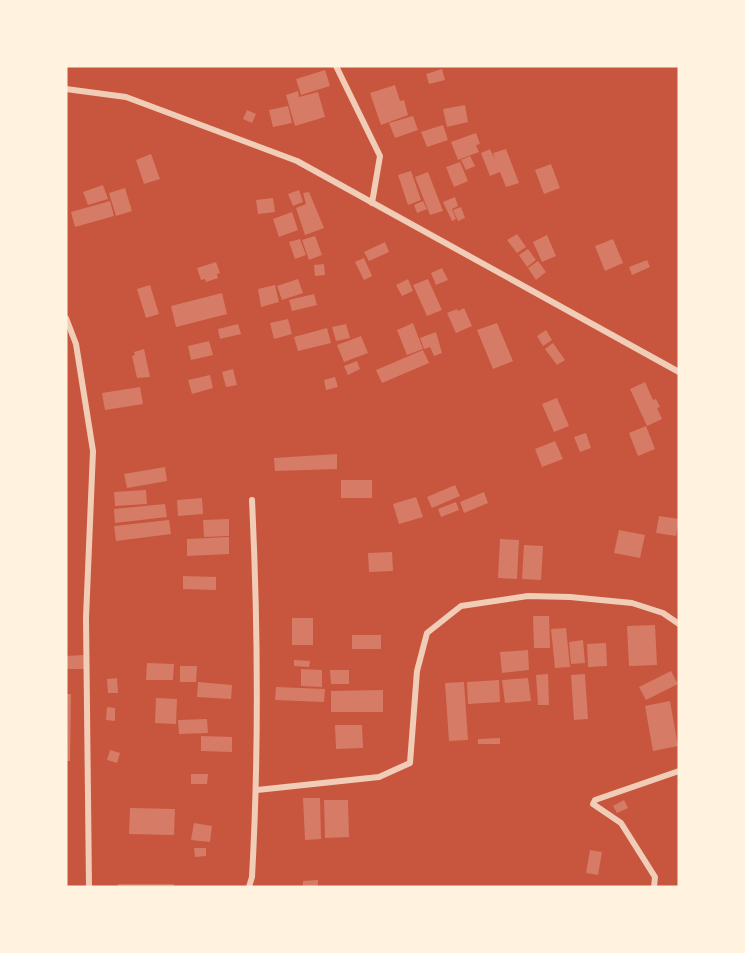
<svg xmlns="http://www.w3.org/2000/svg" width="745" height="953" font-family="Signika,sans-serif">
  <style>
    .building { fill: #d67c66 }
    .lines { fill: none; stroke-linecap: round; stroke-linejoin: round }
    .minor { stroke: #f1ccb7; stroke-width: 6 }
  </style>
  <rect width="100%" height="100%" fill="#c8553d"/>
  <g class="building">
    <polygon points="442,69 445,80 429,84 426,74"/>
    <polygon points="325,70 330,86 301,95 296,79"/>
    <polygon points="395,85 400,101 404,100 408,115 381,125 370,93"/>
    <polygon points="298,91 299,97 318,92 325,117 295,126 286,95"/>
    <polygon points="465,105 468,122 447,127 443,109"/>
    <polygon points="288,106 292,123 273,127 269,110"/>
    <polygon points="247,110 256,114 252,123 243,119"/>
    <polygon points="413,116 418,130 395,138 389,123"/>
    <polygon points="443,125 448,140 427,147 421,132"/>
    <polygon points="476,133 480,144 476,145 479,152 458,160 451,142"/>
    <polygon points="490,149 495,160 493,153 506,149 519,183 506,187 500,172 490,176 481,153"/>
    <polygon points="151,154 160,179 144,184 136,160"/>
    <polygon points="470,156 475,166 466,170 461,160"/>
    <polygon points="460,162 468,181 454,187 446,167"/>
    <polygon points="551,164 560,188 544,194 535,170"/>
    <polygon points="411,171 421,200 408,205 398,175"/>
    <polygon points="428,172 443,211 430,215 415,177"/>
    <polygon points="103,185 108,199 88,205 83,192"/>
    <polygon points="125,188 132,211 116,216 109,193"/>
    <polygon points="299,190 303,202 293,206 288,194"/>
    <polygon points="309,192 324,228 305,235 296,208 306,204 303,193"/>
    <polygon points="455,197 458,206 452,209 456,219 452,221 443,202"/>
    <polygon points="273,198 275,212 258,214 256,200"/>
    <polygon points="110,201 114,216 75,227 71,212"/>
    <polygon points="423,201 427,209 417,213 414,205"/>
    <polygon points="461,207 465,218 458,221 453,210"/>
    <polygon points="292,212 298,230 279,237 273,219"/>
    <polygon points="517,234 526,247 517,253 507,240"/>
    <polygon points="547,235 556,256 542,262 533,242"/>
    <polygon points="315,236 322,255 309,260 302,240"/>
    <polygon points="300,239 306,255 295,259 289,242"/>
    <polygon points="613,239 623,263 605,271 595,246"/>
    <polygon points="385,242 389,252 369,261 364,252"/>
    <polygon points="528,249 536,260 527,267 519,255"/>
    <polygon points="364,258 372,276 364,280 355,262"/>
    <polygon points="647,260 650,267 632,275 629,267"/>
    <polygon points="538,261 546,272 536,280 528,268"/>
    <polygon points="216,262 220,273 217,274 218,278 206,282 205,279 201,280 197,268"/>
    <polygon points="324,264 325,275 315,276 314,265"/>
    <polygon points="442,268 448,280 436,285 431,273"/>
    <polygon points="298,279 303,293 282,300 277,286"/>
    <polygon points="408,279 413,291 402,296 396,285"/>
    <polygon points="428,279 442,310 427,316 413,285"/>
    <polygon points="150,285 159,314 146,318 137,289"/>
    <polygon points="275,285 279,302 261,307 258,289"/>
    <polygon points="222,293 227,314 176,327 171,306"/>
    <polygon points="314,294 317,305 292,311 289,300"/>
    <polygon points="464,308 472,326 456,333 447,313 457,309 458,311"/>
    <polygon points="288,319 292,334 274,339 270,323"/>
    <polygon points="413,323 423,349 407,355 397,330"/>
    <polygon points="497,323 513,361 493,369 477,330"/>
    <polygon points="238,324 241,334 220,339 218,329"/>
    <polygon points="346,324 350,338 336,341 332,327"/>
    <polygon points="327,328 331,343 298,351 294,337"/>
    <polygon points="546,330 552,340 543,346 537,336"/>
    <polygon points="436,332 442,353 434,356 430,347 424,349 420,338"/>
    <polygon points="361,336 368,353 344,362 337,345"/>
    <polygon points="209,341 213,355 191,360 188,346"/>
    <polygon points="553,343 565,360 557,365 545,349"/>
    <polygon points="144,349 150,377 137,378 132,356 135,355 134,352"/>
    <polygon points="423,350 429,363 382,383 376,370"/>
    <polygon points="357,361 360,369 348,375 344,366"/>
    <polygon points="233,369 237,385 226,387 222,372"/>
    <polygon points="210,375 213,388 192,394 188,380"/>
    <polygon points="335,377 338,387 326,390 324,380"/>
    <polygon points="645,382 653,400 656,399 660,407 657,408 662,419 647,426 630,389"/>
    <polygon points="140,387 143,404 105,410 102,393"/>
    <polygon points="557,398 569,426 554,432 542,404"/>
    <polygon points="646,426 655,449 638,456 629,433"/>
    <polygon points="586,433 591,448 580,452 574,437"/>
    <polygon points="555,441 563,459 542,467 535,449"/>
    <polygon points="337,454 337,469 275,471 274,458"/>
    <polygon points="165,467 167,481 127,488 124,474"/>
    <rect x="341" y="480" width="31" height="18"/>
    <polygon points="455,485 460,496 432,508 427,497"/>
    <polygon points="146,490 147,504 115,506 114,492"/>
    <polygon points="484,492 488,503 464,513 460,502"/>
    <polygon points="416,497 423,517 399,524 393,504"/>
    <polygon points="202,498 203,514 178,516 177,500"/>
    <polygon points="456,502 459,510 441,517 438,509"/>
    <polygon points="165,504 167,517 115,523 114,509"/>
    <polygon points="659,516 679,519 676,536 656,533"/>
    <polygon points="229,519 229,536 204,537 203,520"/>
    <polygon points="169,520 171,534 116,541 114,526"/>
    <polygon points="619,530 645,535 640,558 614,553"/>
    <polygon points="229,537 229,554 187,556 187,539"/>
    <polygon points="500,539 519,540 517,579 498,578"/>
    <polygon points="524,545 543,546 541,580 522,579"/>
    <polygon points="392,552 393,571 369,572 368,553"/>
    <polygon points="183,576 216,577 216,590 183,589"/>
    <polygon points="533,616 549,616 550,648 534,648"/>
    <rect x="292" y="618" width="21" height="27"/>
    <polygon points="655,625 657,665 629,666 627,626"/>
    <polygon points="566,628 570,667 555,668 551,629"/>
    <rect x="352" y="635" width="29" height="14"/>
    <polygon points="583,640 585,663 571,664 569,642"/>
    <polygon points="606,643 607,666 588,667 587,644"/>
    <polygon points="528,650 529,670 502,673 500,652"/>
    <polygon points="84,655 84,669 66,669 66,656"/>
    <polygon points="294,660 310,661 309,667 294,666"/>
    <polygon points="147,663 174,664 173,680 146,680"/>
    <polygon points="180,666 197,666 196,682 180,682"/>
    <polygon points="301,669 322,670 322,687 301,686"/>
    <polygon points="330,670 349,670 349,684 331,684"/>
    <polygon points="671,671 678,684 646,700 639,687"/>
    <polygon points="548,674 549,705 538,705 536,675"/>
    <polygon points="585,674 588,719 574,720 571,675"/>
    <polygon points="117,678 118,693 108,693 107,679"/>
    <polygon points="528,678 531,701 505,703 502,680"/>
    <polygon points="499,680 500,702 468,704 467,682"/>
    <polygon points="198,682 232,685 231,699 197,697"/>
    <polygon points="464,682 468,740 449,741 445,683"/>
    <polygon points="276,687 325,689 324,702 275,700"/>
    <polygon points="383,690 383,712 331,712 331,691"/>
    <polygon points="66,694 71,694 70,761 66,761"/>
    <polygon points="156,698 177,699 176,724 155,723"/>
    <polygon points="670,701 678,746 653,751 645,706"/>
    <polygon points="107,707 115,708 115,721 106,720"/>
    <polygon points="207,719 208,733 179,734 178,720"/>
    <polygon points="335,725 362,725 363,748 336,749"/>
    <polygon points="201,736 232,737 232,752 201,751"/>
    <polygon points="500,738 500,744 478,744 478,739"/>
    <polygon points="110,750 120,753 117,763 107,760"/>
    <polygon points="191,774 208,774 207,784 191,784"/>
    <polygon points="303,798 320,798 321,839 305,840"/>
    <polygon points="324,800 348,800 349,837 325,838"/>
    <polygon points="624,800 628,808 617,813 613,806"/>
    <polygon points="130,808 175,809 174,835 129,834"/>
    <polygon points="194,823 212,826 210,842 191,840"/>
    <polygon points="194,848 206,848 206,856 195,857"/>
    <polygon points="590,850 602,852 598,875 586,873"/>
    <polygon points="318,880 318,887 303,887 303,881"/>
    <rect x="118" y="884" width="56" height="3"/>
  </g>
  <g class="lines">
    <g class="minor">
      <polyline points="336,66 380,156 372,203"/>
      <polyline points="66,89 126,97 297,161 679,372"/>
      <polyline points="66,318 76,344 93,451 86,618 89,887"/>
      <polyline points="257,790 379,777 410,763 417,671 427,633 461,606 528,596 570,597 632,603 663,613 679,624"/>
      <path d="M249 887 252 877C259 751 258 626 252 500"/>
      <polyline points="654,887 655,877 621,823 593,804 595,800 679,771"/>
    </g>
  </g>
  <rect width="745" height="953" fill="none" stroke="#fff3e0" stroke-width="135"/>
</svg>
